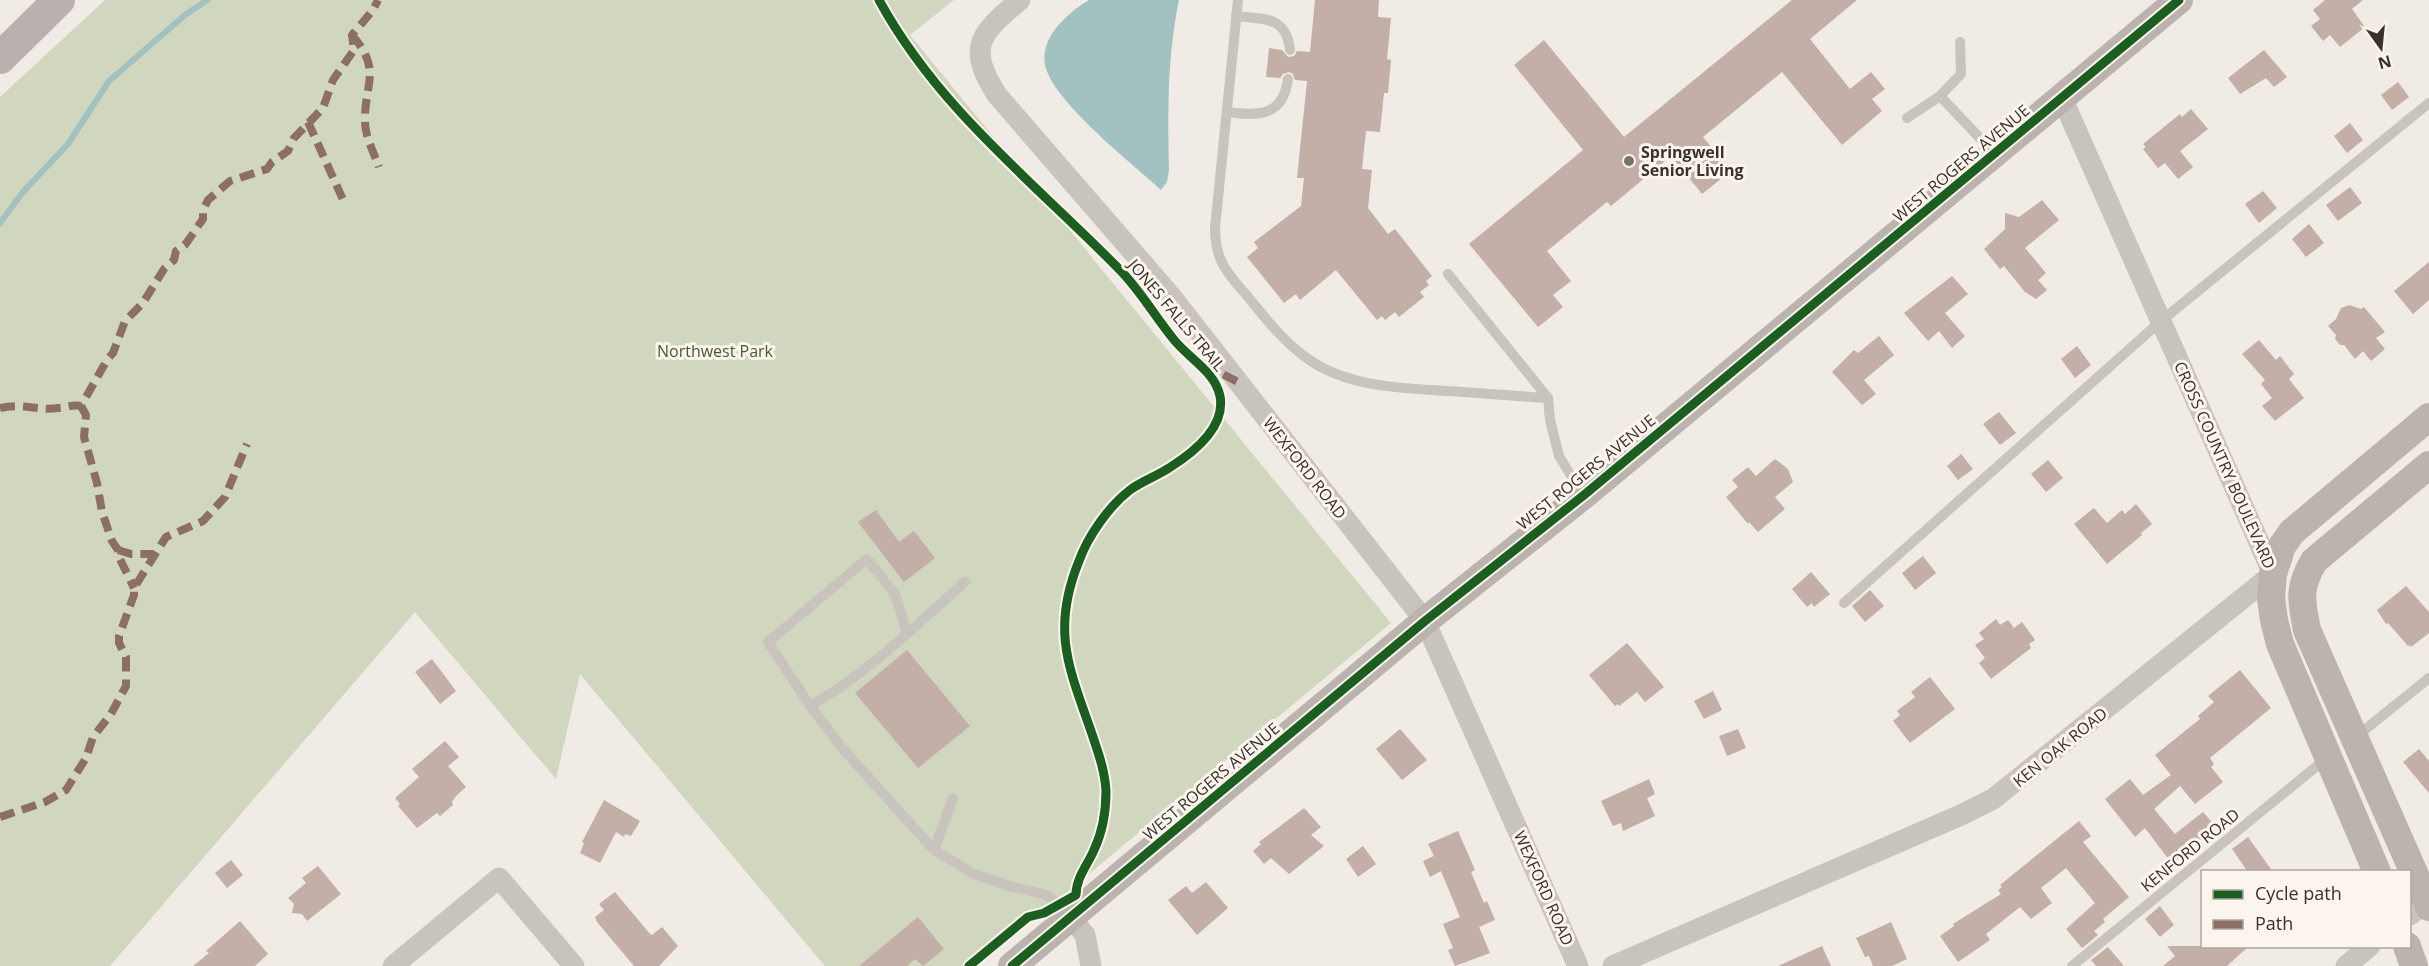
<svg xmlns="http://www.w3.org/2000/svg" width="2429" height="966" font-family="'Open Sans',sans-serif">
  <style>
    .green { fill: #d1d6bf }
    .water { fill: #a1c2c1 }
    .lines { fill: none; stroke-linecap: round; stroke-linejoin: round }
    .stream { stroke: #a1c2c1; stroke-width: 6 }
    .building { fill: #c3afa7 }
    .lane { stroke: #c9c3be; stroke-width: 10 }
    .street { stroke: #c9c3be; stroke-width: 21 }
    .secondary { stroke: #bab3ae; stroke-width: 28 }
    .primary { stroke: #b8b1ad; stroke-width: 32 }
    .quiet { stroke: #8d6e63; stroke-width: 8; stroke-dasharray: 15 8; stroke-linecap: butt }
    .cycleway-casing { stroke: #fbf5ee; stroke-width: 13 }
    .cycleway { stroke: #1b5e20; stroke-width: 9 }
    .poi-dot { fill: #7a716c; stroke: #fbf5ee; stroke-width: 2 }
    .labels { text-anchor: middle; stroke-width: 6; stroke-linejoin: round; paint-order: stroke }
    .poi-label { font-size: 16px; font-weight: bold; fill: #3b302b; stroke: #fbf5ee; text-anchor: start }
    .street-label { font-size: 16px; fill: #3b302b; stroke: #fbf5ee }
    .park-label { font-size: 16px; fill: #4a5a2e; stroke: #fbf5ee }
  </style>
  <rect width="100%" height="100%" fill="#f0ebe5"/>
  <polygon class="green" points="105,0 954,0 910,35 1391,623 978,966 825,966 580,674 556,779 415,612 110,966 0,966 0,97"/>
  <path class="water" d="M1089 0H1179C1167 58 1168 111 1169 170L1167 182 1161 190C1132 163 1053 102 1045 65 1040 36 1068 13 1089 0Z"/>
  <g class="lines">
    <polyline class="stream" points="0,223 23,192 68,144 109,81 185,15 207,0"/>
  </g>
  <g class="building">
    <polygon points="1315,0 1379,0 1378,17 1391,18 1387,59 1391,60 1388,93 1384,93 1380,132 1366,131 1362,169 1372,170 1368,208 1388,234 1395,229 1432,276 1426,281 1429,285 1420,292 1424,297 1399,317 1395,312 1385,320 1382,316 1377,320 1336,270 1300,300 1296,294 1284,303 1247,257 1258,248 1254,242 1301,206 1304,178 1297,178 1307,81 1295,80 1293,74 1289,72 1283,74 1280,78 1266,77 1269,48 1282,50 1288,57 1294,56 1297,51 1310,52"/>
    <polygon points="1792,0 1857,0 1810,39 1850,89 1871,72 1885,89 1872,99 1882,111 1842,145 1782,72 1703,137 1731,171 1702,194 1671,156 1611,206 1607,202 1547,251 1571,281 1553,295 1563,307 1538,327 1469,244 1583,150 1514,65 1544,40 1624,137"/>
    <polygon points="2325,0 2363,0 2352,9 2365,27 2340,47 2330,35 2323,41 2311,26 2320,19 2313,10"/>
    <polygon points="2264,50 2287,77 2274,87 2266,78 2240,94 2228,78"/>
    <polygon points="2398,82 2409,97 2392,110 2381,95"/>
    <polygon points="2191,109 2208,129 2180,151 2193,167 2178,179 2165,163 2158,168 2143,149 2146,147 2143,144 2180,114 2182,117"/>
    <polygon points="2350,123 2363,140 2347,153 2334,136"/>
    <polygon points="2350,187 2362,203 2338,221 2326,205"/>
    <polygon points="2263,191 2277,208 2259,223 2245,204"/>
    <polygon points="2042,200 2059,220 2025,248 2046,273 2038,280 2047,290 2036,299 2025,292 2004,266 2000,269 1984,249 2005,229 2005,213 2019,217"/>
    <polygon points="2309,224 2324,243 2306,257 2292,239"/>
    <polygon points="2429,262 2429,300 2413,314 2394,291"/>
    <polygon points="1952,276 1968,294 1945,313 1965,336 1952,348 1939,331 1928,341 1904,313"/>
    <polygon points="2349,305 2361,309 2364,307 2385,332 2376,338 2385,349 2371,361 2363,351 2355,359 2344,345 2340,345 2335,339 2336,335 2328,326 2336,319 2341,308"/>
    <polygon points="1879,336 1894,355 1864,380 1876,394 1862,405 1832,372 1854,350 1858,353"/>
    <polygon points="2259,340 2276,360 2280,356 2294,374 2289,379 2304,398 2275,421 2262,406 2272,398 2261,384 2265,380 2242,354"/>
    <polygon points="2077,346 2091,365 2075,378 2061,359"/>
    <polygon points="1999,412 2016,433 2000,445 1983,424"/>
    <polygon points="1961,454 1973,469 1958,480 1947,466"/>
    <polygon points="1775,459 1788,469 1793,482 1775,497 1785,509 1758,532 1749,522 1748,524 1726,497 1738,487 1732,480 1748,467 1756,476"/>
    <polygon points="2048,460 2063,478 2046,492 2031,474"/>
    <polygon points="2136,504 2152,524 2141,533 2142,535 2107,564 2074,524 2094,508 2107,523 2122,510 2125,514"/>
    <polygon points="876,510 899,542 914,531 935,558 904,582 858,522"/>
    <polygon points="1923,556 1936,573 1915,590 1902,573"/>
    <polygon points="1811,572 1830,594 1814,607 1812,603 1807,607 1792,589"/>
    <polygon points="2406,586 2429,612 2429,633 2411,647 2410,645 2408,646 2388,623 2386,624 2377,610"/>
    <polygon points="1870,590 1884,606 1865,622 1852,606"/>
    <polygon points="1996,619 2000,625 2008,620 2014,628 2022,622 2035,640 2029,644 2031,648 1991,679 1979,663 1985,658 1975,645 1984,639 1979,633"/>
    <polygon points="1627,643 1664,687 1645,702 1637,692 1619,706 1618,704 1615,706 1589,675"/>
    <polygon points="907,650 970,726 918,768 855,693"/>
    <polygon points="432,659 456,691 440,704 415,672"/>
    <polygon points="2240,670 2271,708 2210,758 2214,764 2211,767 2223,782 2195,804 2180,786 2154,809 2175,834 2203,812 2216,827 2172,864 2145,828 2135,837 2105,799 2130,779 2143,795 2171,775 2155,755 2200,719 2198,716 2214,702 2208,696"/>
    <polygon points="1930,677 1955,709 1910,743 1893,721 1900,715 1897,711 1915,697 1911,692"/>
    <polygon points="1713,691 1722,710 1704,719 1694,701"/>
    <polygon points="1400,729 1427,760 1402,780 1376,749"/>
    <polygon points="1738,729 1746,748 1727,756 1719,736"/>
    <polygon points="445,741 459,757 448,766 466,787 456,796 452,802 453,805 440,816 437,813 417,828 398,806 400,804 395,798 419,777 412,769"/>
    <polygon points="2419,749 2429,761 2429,793 2403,762"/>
    <polygon points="1649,779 1655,794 1647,798 1655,816 1623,831 1621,823 1613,826 1601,801"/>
    <polygon points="604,800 640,821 631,836 625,834 624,837 616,832 600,863 580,853 584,843 582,842"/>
    <polygon points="1304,808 1321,827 1311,835 1324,846 1289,874 1271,858 1264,864 1253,851 1261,844 1259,842"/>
    <polygon points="2079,821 2091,836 2083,842 2129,897 2103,919 2105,922 2094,931 2098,935 2082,948 2066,929 2095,903 2066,868 2041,888 2052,903 2031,919 2020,907 1986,934 1990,940 1958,962 1940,936 1954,926 1953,924 2001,894 1998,890 2002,887 2000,885"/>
    <polygon points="1458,831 1475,870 1471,872 1484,903 1487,901 1495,920 1479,927 1490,953 1455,966 1448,950 1453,948 1443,924 1460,917 1441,871 1430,877 1423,861 1434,856 1428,844"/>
    <polygon points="2248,837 2273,872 2248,872 2232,849"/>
    <polygon points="1363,846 1376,864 1358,877 1346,859"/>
    <polygon points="231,860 243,875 227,888 215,873"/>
    <polygon points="318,866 341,894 307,921 302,914 292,913 294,904 288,898 306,883 302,878"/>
    <polygon points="1206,882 1228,908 1197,935 1168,900 1186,886 1192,893"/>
    <polygon points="615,892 650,934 652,935 662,927 678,946 659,966 634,966 597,922 595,917 604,910 599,904"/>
    <polygon points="2160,906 2174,925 2160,937 2145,919"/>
    <polygon points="918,917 944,949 923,966 915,959 907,966 859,966"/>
    <polygon points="240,921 268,954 255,966 193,966 209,953 206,951"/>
    <polygon points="1891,922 1907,959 1892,966 1873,966 1869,956 1865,957 1856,938"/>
    <polygon points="1822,946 1831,966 1778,966"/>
    <polygon points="2167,946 2249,946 2227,966 2163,966 2175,956"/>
    <polygon points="2108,947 2124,966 2096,966 2091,960"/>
  </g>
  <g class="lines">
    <g class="lane">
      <path d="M1238 0 1215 228C1215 265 1231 276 1253 303 1270 324 1287 345 1311 361 1350 387 1402 388 1447 391 1481 393 1514 396 1548 398"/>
      <path d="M1236 16C1265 19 1286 16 1290 50"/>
      <polyline points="1940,96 1961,74 1960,42"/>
      <path d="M1227 112C1258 116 1283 117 1288 79"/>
      <polyline points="1907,118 1940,96 1995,154"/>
      <polyline points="1448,274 1548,398 1550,420 1559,456 1583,495"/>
      <polyline points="1844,603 2161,321 2429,103"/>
      <polyline points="907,633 895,594 867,559 768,642 810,706 843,749 934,850 974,874 1009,886 1044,894 1059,904 1070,918"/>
      <path d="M810 706C868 673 915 626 965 582"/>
      <polyline points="2357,736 2429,678"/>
      <polyline points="934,850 953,798"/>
      <polyline points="2072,966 2328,757"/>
    </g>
    <g class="street">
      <path d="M1020 0C980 34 966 46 997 95L1171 296 1425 621 1578 966"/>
      <polyline points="2062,98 2273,574"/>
      <polyline points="2410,915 2429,899"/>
      <polyline points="1071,918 1085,935 1091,966"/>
      <polyline points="393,966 499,878 574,966"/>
      <polyline points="1613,966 1961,815 1993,799 2273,574"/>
      <polyline points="2346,966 2370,946"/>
    </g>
    <g class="secondary">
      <path d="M2429 465 2314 561C2298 588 2301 600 2307 630L2429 907"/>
      <polyline points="2377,872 2280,644 2274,620 2271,598 2273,574 2282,546 2292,532 2429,417"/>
      <polyline points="2407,946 2414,966"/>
      <polyline points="1012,966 1425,621 1584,495 2179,0"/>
    </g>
    <polyline class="primary" points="0,58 59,0"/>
    <g class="quiet">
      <path d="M352 35C383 71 364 83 365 122 365 136 374 153 379 167"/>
      <polyline points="308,122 345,204"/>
      <polyline points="1203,364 1238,382"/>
      <polyline points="81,406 86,415 84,437 97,483 102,512 112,541 118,550 119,557 134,588"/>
      <path d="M0 408C24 403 37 411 58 408 65 408 74 404 81 406L107 360 113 353 125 321 143 303 164 269 174 260 176 251 185 245 203 219V210L208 200 230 181 267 169 272 162 288 151 294 138 323 108 333 80 354 50 352 35 373 10 378 0"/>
      <polyline points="118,550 131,554 154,554"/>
      <polyline points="0,817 45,802 66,790 86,758 93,737 111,714 126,686 126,657 119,643 119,636 134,595 134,588 166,537 203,521 225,497 247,444"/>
    </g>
    <g class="cycleway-casing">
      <g id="cycleway">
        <path d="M879 0C939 110 1035 183 1121 271 1142 293 1156 318 1175 341 1190 359 1215 372 1220 396 1226 428 1193 453 1169 468 1157 476 1142 481 1130 490 1109 506 1088 536 1079 561 1050 632 1070 670 1093 737 1099 755 1105 772 1106 791 1106 811 1103 831 1094 850 1087 866 1076 878 1076 895L1044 913 1028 917 969 966"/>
        <polyline points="1012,966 1425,621 1584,495 2179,0"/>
      </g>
    </g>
    <use href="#cycleway" class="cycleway"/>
  </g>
  <circle class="poi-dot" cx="1629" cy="161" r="6"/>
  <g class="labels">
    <g class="poi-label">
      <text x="1641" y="158">Springwell<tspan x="1641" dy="18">Senior Living</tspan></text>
    </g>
    <g class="street-label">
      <text transform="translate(1961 163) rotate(-40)" y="6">WEST ROGERS AVENUE</text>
      <text transform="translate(1177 315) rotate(50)" y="6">JONES FALLS TRAIL</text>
      <text transform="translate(2225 465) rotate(66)" y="6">CROSS COUNTRY BOULEVARD</text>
      <text transform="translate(1305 468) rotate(52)" y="6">WEXFORD ROAD</text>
      <text transform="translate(1586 472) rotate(-39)" y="6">WEST ROGERS AVENUE</text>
      <text transform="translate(2060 747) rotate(-39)" y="6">KEN OAK ROAD</text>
      <text transform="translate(1211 781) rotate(-40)" y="6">WEST ROGERS AVENUE</text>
      <text transform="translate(2190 850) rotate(-39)" y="6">KENFORD ROAD</text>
      <text transform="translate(1544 888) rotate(66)" y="6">WEXFORD ROAD</text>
    </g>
    <g class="park-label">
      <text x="715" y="357">Northwest Park</text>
    </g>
  </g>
  <rect x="2201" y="870" width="210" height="78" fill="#fbf5ee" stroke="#aea6a0" stroke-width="1.5"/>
  <rect x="2213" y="890" width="30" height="9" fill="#1b5e20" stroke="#aea6a0" stroke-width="1.5"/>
  <text x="2255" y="900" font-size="18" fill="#3b302b">Cycle path</text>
  <rect x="2213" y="920" width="30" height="9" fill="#8d6e63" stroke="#aea6a0" stroke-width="1.5"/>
  <text x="2255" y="930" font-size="18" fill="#3b302b">Path</text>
  <g transform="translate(2381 48) rotate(165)" stroke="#fbf5ee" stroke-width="4.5" paint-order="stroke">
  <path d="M0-4.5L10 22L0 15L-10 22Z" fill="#3b302b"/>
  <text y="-9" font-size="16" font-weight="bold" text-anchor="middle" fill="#3b302b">N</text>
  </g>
</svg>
